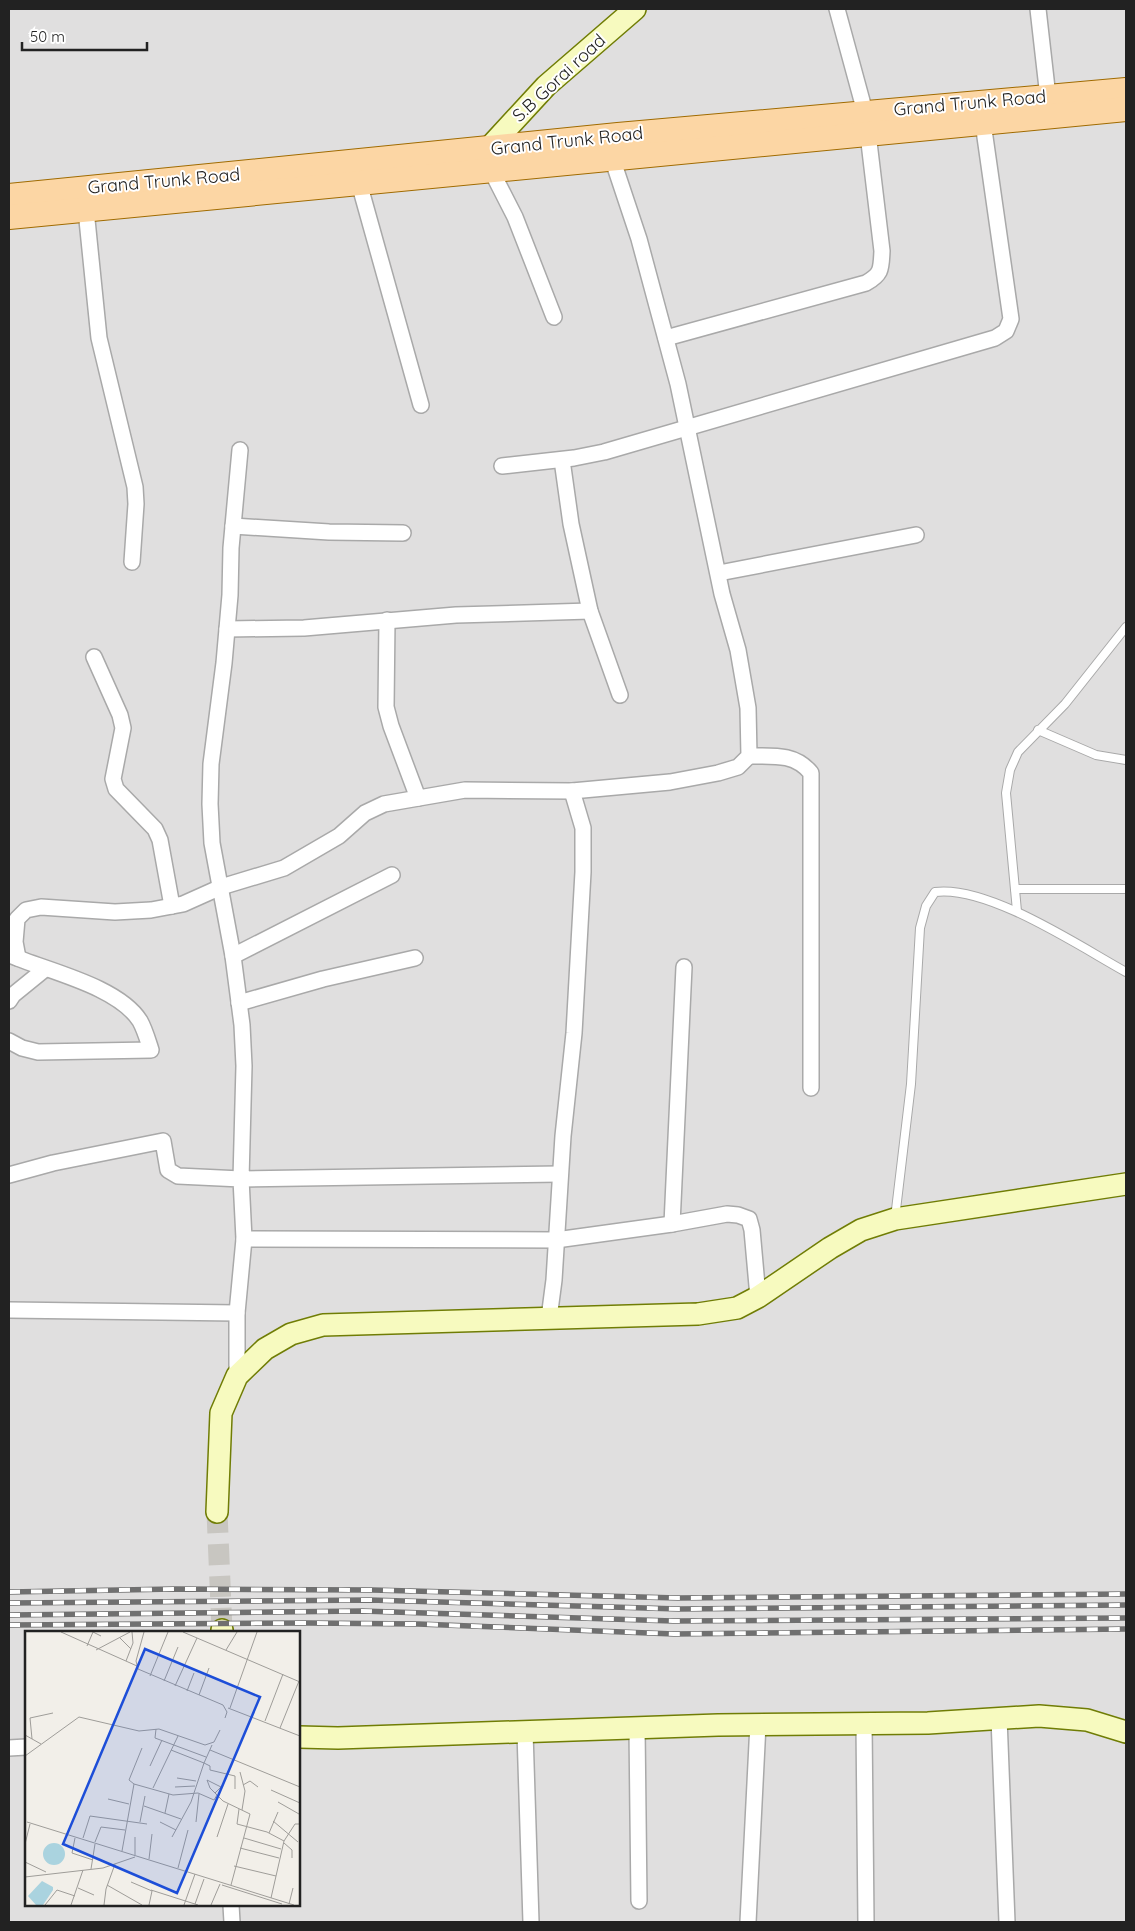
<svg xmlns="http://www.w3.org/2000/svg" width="1135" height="1931" font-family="Quicksand,sans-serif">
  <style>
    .residential { fill: #e0dfdf; fill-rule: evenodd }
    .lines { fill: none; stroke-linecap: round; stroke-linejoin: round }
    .secondary-tunnel { stroke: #c8c6c1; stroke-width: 21; stroke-dasharray: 21 11; stroke-linecap: butt }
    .lane-casing { stroke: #a9a9a9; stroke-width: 10 }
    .street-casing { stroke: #a9a9a9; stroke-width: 18 }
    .secondary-casing { stroke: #707d05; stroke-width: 24 }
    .primary-casing { stroke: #a06b00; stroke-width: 26 }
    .lane { stroke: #fff; stroke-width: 8 }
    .street { stroke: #fff; stroke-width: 15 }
    .secondary { stroke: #f7fabf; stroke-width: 21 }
    .primary { stroke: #fcd6a4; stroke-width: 24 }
    .rail-casing { stroke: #707070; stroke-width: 5.5 }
    .rail { stroke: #fff; stroke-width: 4; stroke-dasharray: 11; stroke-linecap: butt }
    .labels { text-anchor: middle; stroke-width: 4; stroke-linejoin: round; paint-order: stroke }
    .street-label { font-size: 18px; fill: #222; stroke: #fff }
    .inset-road { fill: none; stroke: #9f9d99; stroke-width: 1 }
    .view { fill: #1d4ed8; fill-opacity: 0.15; stroke: #1d4ed8; stroke-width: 2.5 }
    .inset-edge { fill: none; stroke: #222; stroke-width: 2.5 }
  </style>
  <rect width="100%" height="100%" fill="#f2efe9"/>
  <path class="residential" d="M9 9H1126V1922H9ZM26 1632H299V1905H26Z"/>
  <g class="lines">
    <polyline class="secondary-tunnel" points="217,1512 222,1630"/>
    <g class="lane-casing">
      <g id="lane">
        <polyline points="1038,730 1096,755 1126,760"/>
        <polyline points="1015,889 1126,889"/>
        <polyline points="1017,911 1006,793 1010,770 1018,752 1065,704 1126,627"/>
        <path d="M895 1218 911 1084 920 928 926 906 935 892C988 885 1079 946 1126 972"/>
      </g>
    </g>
    <g class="street-casing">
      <g id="street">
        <polyline points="837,9 865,112"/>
        <polyline points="1038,9 1048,97"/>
        <polyline points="491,170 515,217 554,317"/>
        <polyline points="359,183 421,405"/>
        <polyline points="86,210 99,338 135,487 136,504 132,562"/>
        <path d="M666 338 866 283C882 274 881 269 882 251L868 134"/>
        <polyline points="240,450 231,548 230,595 224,663 211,764 210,804 212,843 233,956 242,1025 244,1066 241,1179 560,1174"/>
        <polyline points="562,460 571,524 590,611 620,695"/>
        <polyline points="502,466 574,458 604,452 995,338 1006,331 1011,319 983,123"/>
        <polyline points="233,526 329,532 403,533"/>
        <polyline points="719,573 916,535"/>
        <polyline points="387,620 386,707 391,726 418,798"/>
        <polyline points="227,629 304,628 456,615 590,611"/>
        <polyline points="94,657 120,715 123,728 113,779 116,789 155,829 160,840 172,906"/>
        <path d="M749 756C773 756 795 753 811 773V1088"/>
        <polyline points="233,956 392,875"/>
        <polyline points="18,958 15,942 17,919 26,910 41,907 115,912 151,910 183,904 221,887 284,868 339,836 365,813 384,804 465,790 572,791 670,782 718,773 738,767 749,756 748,708 738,650 722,594 678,384 639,239 612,158"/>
        <polyline points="9,1001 13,995 45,969"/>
        <polyline points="239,1003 323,979 415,958"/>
        <path d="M9 1041 22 1048 38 1052 151 1050C148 1041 145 1030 140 1021 118 986 47 971 10 955"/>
        <polyline points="9,1175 53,1163 163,1141 168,1170 178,1176 241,1179 244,1239 237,1313 237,1376"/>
        <polyline points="672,1224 684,967"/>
        <polyline points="244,1239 556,1240 672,1224 727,1214 738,1215 749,1219 752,1230 758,1297"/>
        <polyline points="9,1310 237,1313"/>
        <polyline points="549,1318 554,1280 563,1136 574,1033 583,872 583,828 572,791"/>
        <polyline points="999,1718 1007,1922"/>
        <polyline points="864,1723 866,1922"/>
        <polyline points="637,1728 639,1901"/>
        <polyline points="525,1732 531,1922"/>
        <polyline points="9,1748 26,1747"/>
        <polyline points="231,1905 232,1922"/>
        <polyline points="748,1922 758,1724"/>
      </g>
    </g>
    <g class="secondary-casing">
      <g id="secondary">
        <polyline points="487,150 546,86 635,9"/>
        <polyline points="217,1512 221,1413 237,1376 265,1349 291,1334 323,1325 698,1314 737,1308 758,1297 830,1248 861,1230 895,1219 1126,1184"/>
        <polyline points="222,1630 222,1632"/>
        <polyline points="299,1737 338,1738 718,1725 928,1723 1039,1716 1087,1720 1126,1732"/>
      </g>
    </g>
    <g class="primary-casing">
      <g id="primary">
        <polyline points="9,196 618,135 1126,90"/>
        <polyline points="9,217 1126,109"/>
      </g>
    </g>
    <use href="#lane" class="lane"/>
    <use href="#street" class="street"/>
    <use href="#secondary" class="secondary"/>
    <use href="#primary" class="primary"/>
    <g class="rail-casing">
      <g id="rail">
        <polyline points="9,1592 175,1589 372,1590 678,1598 1126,1594"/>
        <polyline points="9,1603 369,1600 679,1609 1126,1605"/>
        <polyline points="9,1615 362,1611 673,1621 1126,1618"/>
        <polyline points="9,1625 308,1623 418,1624 674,1634 1126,1629"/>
      </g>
    </g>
    <use href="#rail" class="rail"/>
  </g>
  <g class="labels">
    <g class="street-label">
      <text transform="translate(559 78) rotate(-43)" y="6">S.B Gorai road</text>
      <text transform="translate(970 103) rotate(-5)" y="6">Grand Trunk Road</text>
      <text transform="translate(567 141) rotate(-6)" y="6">Grand Trunk Road</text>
      <text transform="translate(164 181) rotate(-5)" y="6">Grand Trunk Road</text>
    </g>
  </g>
  <g transform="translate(25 1631)">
    <rect width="275" height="275" fill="#f2efe9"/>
    <path d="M18 223a11 11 0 1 1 22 0a11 11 0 1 1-22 0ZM17 250 28 256V259L18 274H11L3 265Z" fill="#aad3df"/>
    <path class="inset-road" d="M36 1 112 35M119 1 111 30 113 38 198 74 202 81 200 87M158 1 275 51M95 7 106 18M62 15 68 1 76 5M71 19 105 1M201 19 212 1M101 30 108 12 107 1M125 45 143 1M139 50 153 16M150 55 172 7M162 60 169 42M174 64 184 37M203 77 275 105M205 77 232 1M240 90 258 43M255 97 274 50M131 98 130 107 181 126M0 104 16 113M7 108 5 87 28 82M187 114 179 132 185 135V139L210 145V158M146 119 179 132 166 171 147 206M185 119 275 156M0 125 54 86 114 100 134 98 180 114 189 111 195 99M125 135 137 109M215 141 220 160 217 179M152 147 171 150M182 149 185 157 198 170 225 183 206 254M182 149 196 156 190 162M109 153 104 149 117 117M218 154 225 150 233 156M150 156 170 155M128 157 153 105M246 159 275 172M83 168 104 173M253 171 274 183M119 175 156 188M214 178 212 193 242 201 259 210 246 267M140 182 144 163M248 190 273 211M2 191 269 274M115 191 120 165M135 191 151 199M171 191 174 163M244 202 253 181M110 206V224M192 206 203 173M50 207 47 222 68 229M58 207 65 185 122 193M219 207 256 218M259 210 270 193H275M70 211 76 196 100 199M259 212 267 219V227M0 213 5 193M215 217 254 227M97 220 109 153 148 164 173 162 189 169 192 164M124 228 127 203M0 231 21 241M209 235 251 245M153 237 163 199M66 238 70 213M0 246 78 237 110 226M106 251 127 260 124 274M82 254 117 274M197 254 257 273M53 257 69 264M126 259 173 274M170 273 179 248M264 273 268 257M20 274 32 259 50 265M46 274 58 239M79 274 81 258 90 233M159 274 170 243M186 274 195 253"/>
    <path class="view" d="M120 18 235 66 152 262 38 213Z"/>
    <rect width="275" height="275" class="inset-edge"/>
  </g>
  <rect width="1135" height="1931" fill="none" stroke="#222222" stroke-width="20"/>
  <path d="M22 42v8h125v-8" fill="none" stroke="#222222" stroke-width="2.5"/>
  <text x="30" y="42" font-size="15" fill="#222222" stroke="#ffffff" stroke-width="4" paint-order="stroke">50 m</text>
</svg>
